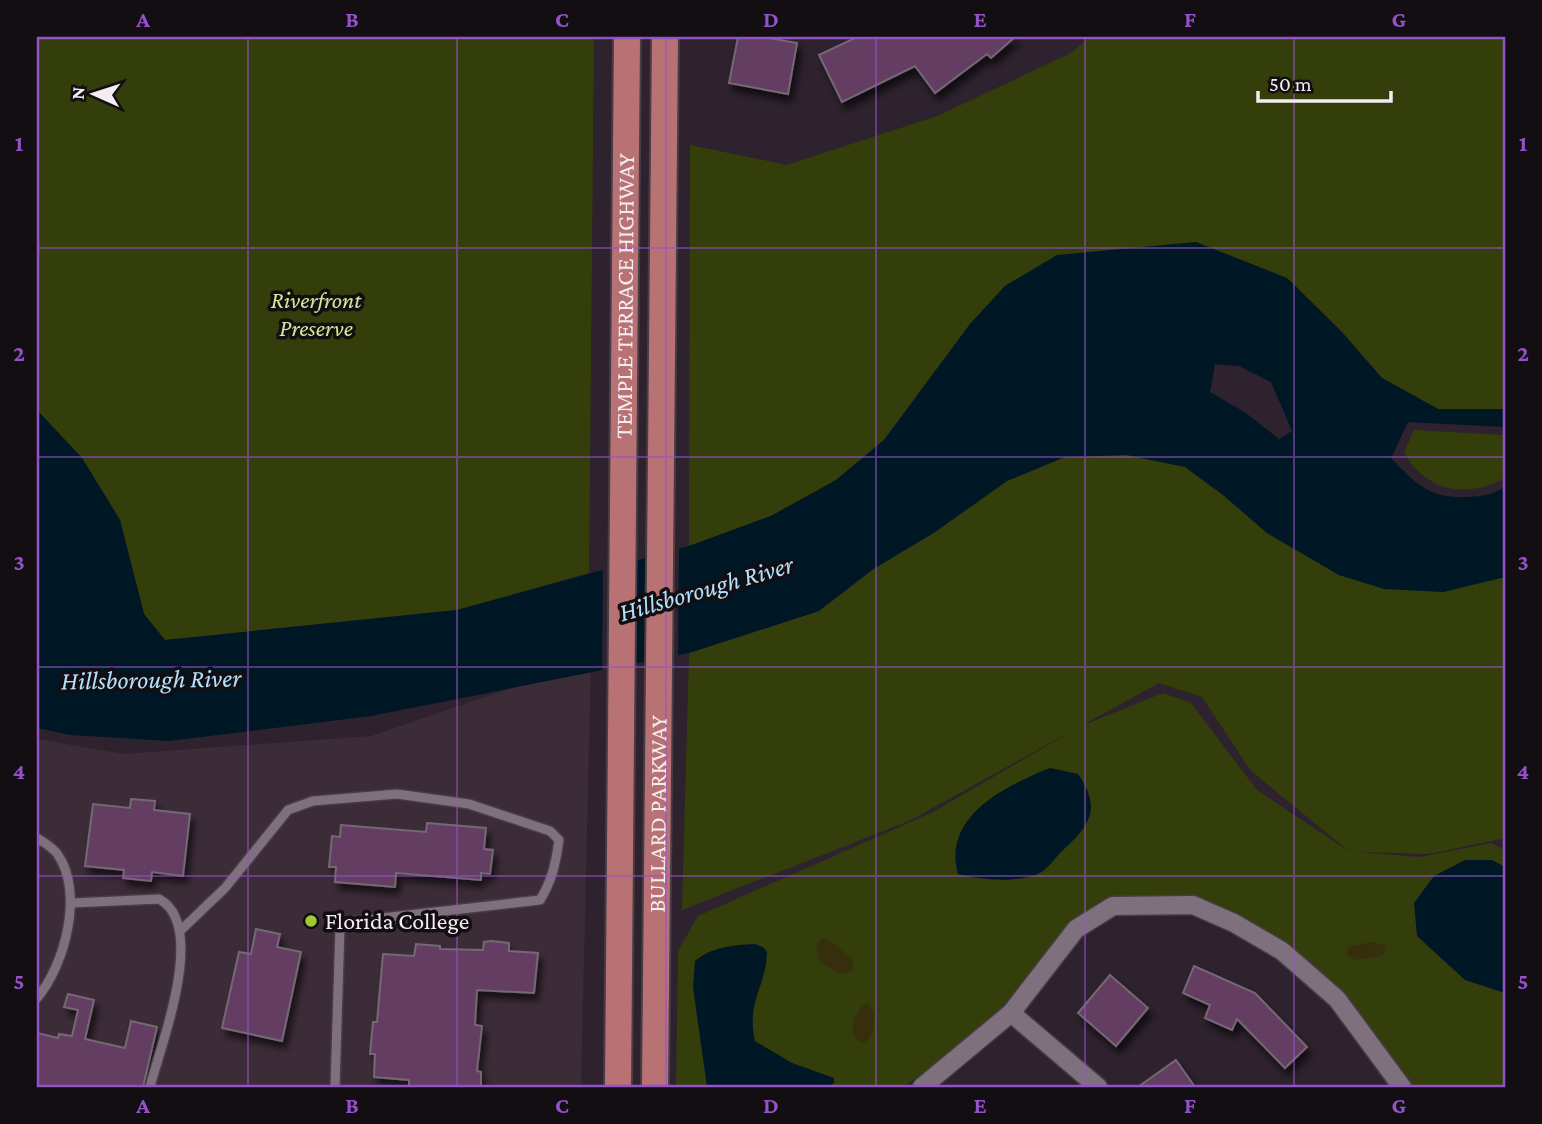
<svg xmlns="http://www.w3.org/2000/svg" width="1542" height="1124" font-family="'Crimson Pro',serif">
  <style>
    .education { fill: #3c2c38 }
    .green { fill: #343e0a }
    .sand { fill: #362e0d }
    .water { fill: #001725; fill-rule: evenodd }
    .pier { fill: #2d222d }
    .building { fill: #633e62; stroke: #756874; stroke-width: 2; filter: url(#shadow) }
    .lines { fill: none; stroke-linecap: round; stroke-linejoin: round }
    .service-casing { stroke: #463d46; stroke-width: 12 }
    .minor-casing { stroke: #463d46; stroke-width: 21 }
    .primary-casing { stroke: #463d46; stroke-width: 30 }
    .service { stroke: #7e717d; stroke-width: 9 }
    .minor { stroke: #7e717d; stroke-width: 18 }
    .primary { stroke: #b97274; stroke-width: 26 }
    .grid { fill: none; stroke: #9352c9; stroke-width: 2; stroke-opacity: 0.55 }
    .poi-dot { fill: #9fca2d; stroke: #130e12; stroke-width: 2.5 }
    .labels { text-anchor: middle; stroke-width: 7; stroke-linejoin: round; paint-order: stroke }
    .street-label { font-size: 24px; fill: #f4ecf3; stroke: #130e12 }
    .park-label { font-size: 24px; font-style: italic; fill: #d4e99a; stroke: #130e12 }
    .poi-label { font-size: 24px; fill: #f4ecf3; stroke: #130e12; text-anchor: start }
    .water-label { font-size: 26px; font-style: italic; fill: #b2e2fd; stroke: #130e12 }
    .neatline { fill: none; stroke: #9352c9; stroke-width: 2.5 }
    .grid-label { font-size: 23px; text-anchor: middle; font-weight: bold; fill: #9352c9 }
  </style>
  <defs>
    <filter id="shadow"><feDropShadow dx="4" dy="7" stdDeviation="3.5" flood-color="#0009"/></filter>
  </defs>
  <rect width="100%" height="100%" fill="#2d222d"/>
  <polygon class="education" points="591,661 581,1087 37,1087 37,739 123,754 371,736"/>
  <g class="green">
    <polygon points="37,37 594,37 589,573 457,610 165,640 144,614 120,520 82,458 37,410"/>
    <polygon points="1090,37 1505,37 1505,409 1438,409 1382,378 1341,331 1287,278 1057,255 1005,286 970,324 884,440 836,480 771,516 689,546 690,145 787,165 937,116 1071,53"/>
    <path d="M1414 430 1505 435V478C1468 499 1425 492 1404 452Z"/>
    <polygon points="1127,455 1185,467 1223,495 1267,533 1339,575 1443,592 1505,577 1505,841 1501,839 1429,854 1356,852 1420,857 1491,843 1505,850 1505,1087 1411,1087 1333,983 1262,928 1209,903 1149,896 1106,899 1069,924 1003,1006 966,1045 903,1087 676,1087 678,951 698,916 933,812 1081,726 1163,693 1191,703 1257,790 1350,852 1251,771 1202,697 1159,683 909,821 682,910 689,653 819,611 874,569 935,532 1007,481 1065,457"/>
  </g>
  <g class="sand">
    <polygon points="822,938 832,942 852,959 853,971 839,974 819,960 816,946"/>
    <polygon points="1373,942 1386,946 1383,956 1356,960 1346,954 1350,946"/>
    <path d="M865 1004H869C877 1014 875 1037 864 1043L856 1039C850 1025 854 1013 865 1004Z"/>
  </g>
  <g class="water">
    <path d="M1196 242 1287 278 1341 331 1382 378 1438 409H1505V427L1408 422 1391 458C1416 484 1430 499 1468 497 1483 496 1492 495 1505 487V577L1443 592 1384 589 1339 575 1267 533 1223 495 1185 467 1127 455 1065 457 1007 481 935 532 873 569 819 611 689 653 371 716 169 741 71 735 37 728V410L82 458 120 520 144 614 165 640 457 610 689 546 771 516 836 480 884 440 970 324 1005 286 1057 255ZM1215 364 1239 366 1271 382 1292 431 1279 439 1246 413 1210 392Z"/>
    <path d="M1050 768 1078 774C1102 809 1090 825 1062 851 1055 858 1047 870 1038 874 1016 883 981 880 958 874 942 816 1005 786 1050 768Z"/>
    <polygon points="1465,860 1492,860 1505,867 1505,993 1465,980 1417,936 1414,903 1434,876"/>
    <path d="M755 944 763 947 767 952C766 988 746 1001 755 1041L792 1063 834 1078V1083L828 1087H707L693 987 695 961C712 947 733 945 755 944Z"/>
  </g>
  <g class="pier">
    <polygon points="679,545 678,659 646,665 647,554"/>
    <polygon points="635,557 634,667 602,674 603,566"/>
  </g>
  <g class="building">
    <polygon points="738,37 764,37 797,43 788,94 729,83"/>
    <polygon points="857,37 1015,37 991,58 987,54 935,93 915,66 842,102 819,55"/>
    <polygon points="131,799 155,801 154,810 190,814 183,876 152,872 151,881 123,878 124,870 85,866 93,804 130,808"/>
    <polygon points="427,823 486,828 484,849 493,850 490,874 481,873 481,880 396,873 395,887 335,882 336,867 329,867 332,836 340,837 341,825 426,832"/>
    <polygon points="256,929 280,934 277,947 301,952 282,1041 222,1028 239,952 251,954"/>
    <polygon points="491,941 509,943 509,951 538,953 534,993 477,990 475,1025 482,1026 477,1071 481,1072 481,1087 409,1087 409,1080 374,1077 375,1054 370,1054 373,1022 377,1022 383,954 414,956 416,944 440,946 440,949 483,950 484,942"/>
    <polygon points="1194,966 1255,993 1307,1047 1285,1068 1237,1019 1232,1030 1205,1018 1210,1005 1183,993"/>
    <polygon points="1110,975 1148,1008 1116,1046 1078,1013"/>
    <polygon points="68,994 94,1000 85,1039 125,1048 131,1021 157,1027 143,1087 37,1087 37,1033 58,1038 59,1034 72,1036 78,1010 64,1007"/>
    <polygon points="1176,1060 1195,1087 1138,1087"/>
  </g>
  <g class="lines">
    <g class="service-casing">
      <g id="service">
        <path d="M37 838C43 842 54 848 58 855 84 893 65 965 37 998"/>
        <path d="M72 903 159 899C208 925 161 1044 150 1087"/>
        <path d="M180 931 225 888 288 810 313 801 397 794 469 804 550 831 559 840C556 862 552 881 540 900L355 921 340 927 335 1087"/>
      </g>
    </g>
    <g class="minor-casing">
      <g id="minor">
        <polyline points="1011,1013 1098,1087"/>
        <polyline points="922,1087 1011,1013 1076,929 1113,906 1193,905 1234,923 1282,951 1337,999 1402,1087"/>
      </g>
    </g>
    <g class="primary-casing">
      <g id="primary">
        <path id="s1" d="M618 1087 627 37"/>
        <path id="s2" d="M655 1087 665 37"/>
      </g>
    </g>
    <use href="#service" class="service"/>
    <use href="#minor" class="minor"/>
    <use href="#primary" class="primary"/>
  </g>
  <path class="grid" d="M248 37V1087M457 37V1087M666 37V1087M876 37V1087M1085 37V1087M1294 37V1087M37 248H1505M37 457H1505M37 667H1505M37 876H1505"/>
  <circle class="poi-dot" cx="311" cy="921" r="7"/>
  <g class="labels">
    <g class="street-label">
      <text dy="8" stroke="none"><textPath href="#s1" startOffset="791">TEMPLE TERRACE HIGHWAY</textPath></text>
      <text dy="8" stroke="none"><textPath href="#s2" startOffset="273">BULLARD PARKWAY</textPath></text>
    </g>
    <g class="park-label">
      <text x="316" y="308">Riverfront<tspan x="316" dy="28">Preserve</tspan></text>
    </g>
    <g class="poi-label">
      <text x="325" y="929">Florida College</text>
    </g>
    <g class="water-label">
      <text transform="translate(706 588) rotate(-16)" y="9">Hillsborough River</text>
      <text transform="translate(151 679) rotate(-1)" y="9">Hillsborough River</text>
    </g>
  </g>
  <rect width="1542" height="1124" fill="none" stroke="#130e12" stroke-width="77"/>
  <g transform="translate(94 94) rotate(273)" stroke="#130e12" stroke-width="5" paint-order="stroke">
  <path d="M0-5L12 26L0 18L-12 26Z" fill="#f4ecf3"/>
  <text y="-10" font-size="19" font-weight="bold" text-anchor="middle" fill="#f4ecf3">N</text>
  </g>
  <path d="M1258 91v10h133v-10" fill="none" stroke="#f4ecf3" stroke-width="3.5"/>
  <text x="1269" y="91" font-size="21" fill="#f4ecf3" stroke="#130e12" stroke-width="5" paint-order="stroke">50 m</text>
  <rect x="38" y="38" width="1466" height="1048" class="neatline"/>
  <g class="grid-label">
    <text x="143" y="27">A</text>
    <text x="352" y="27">B</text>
    <text x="562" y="27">C</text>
    <text x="771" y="27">D</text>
    <text x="980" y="27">E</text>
    <text x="1190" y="27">F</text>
    <text x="1399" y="27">G</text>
    <text x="19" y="151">1</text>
    <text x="1523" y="151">1</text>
    <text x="19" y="361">2</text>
    <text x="1523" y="361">2</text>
    <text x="19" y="570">3</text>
    <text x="1523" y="570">3</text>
    <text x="19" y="779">4</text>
    <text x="1523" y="779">4</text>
    <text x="19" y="989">5</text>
    <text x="1523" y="989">5</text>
    <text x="143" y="1113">A</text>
    <text x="352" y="1113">B</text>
    <text x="562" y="1113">C</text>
    <text x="771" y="1113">D</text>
    <text x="980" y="1113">E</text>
    <text x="1190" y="1113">F</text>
    <text x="1399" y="1113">G</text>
  </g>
</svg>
